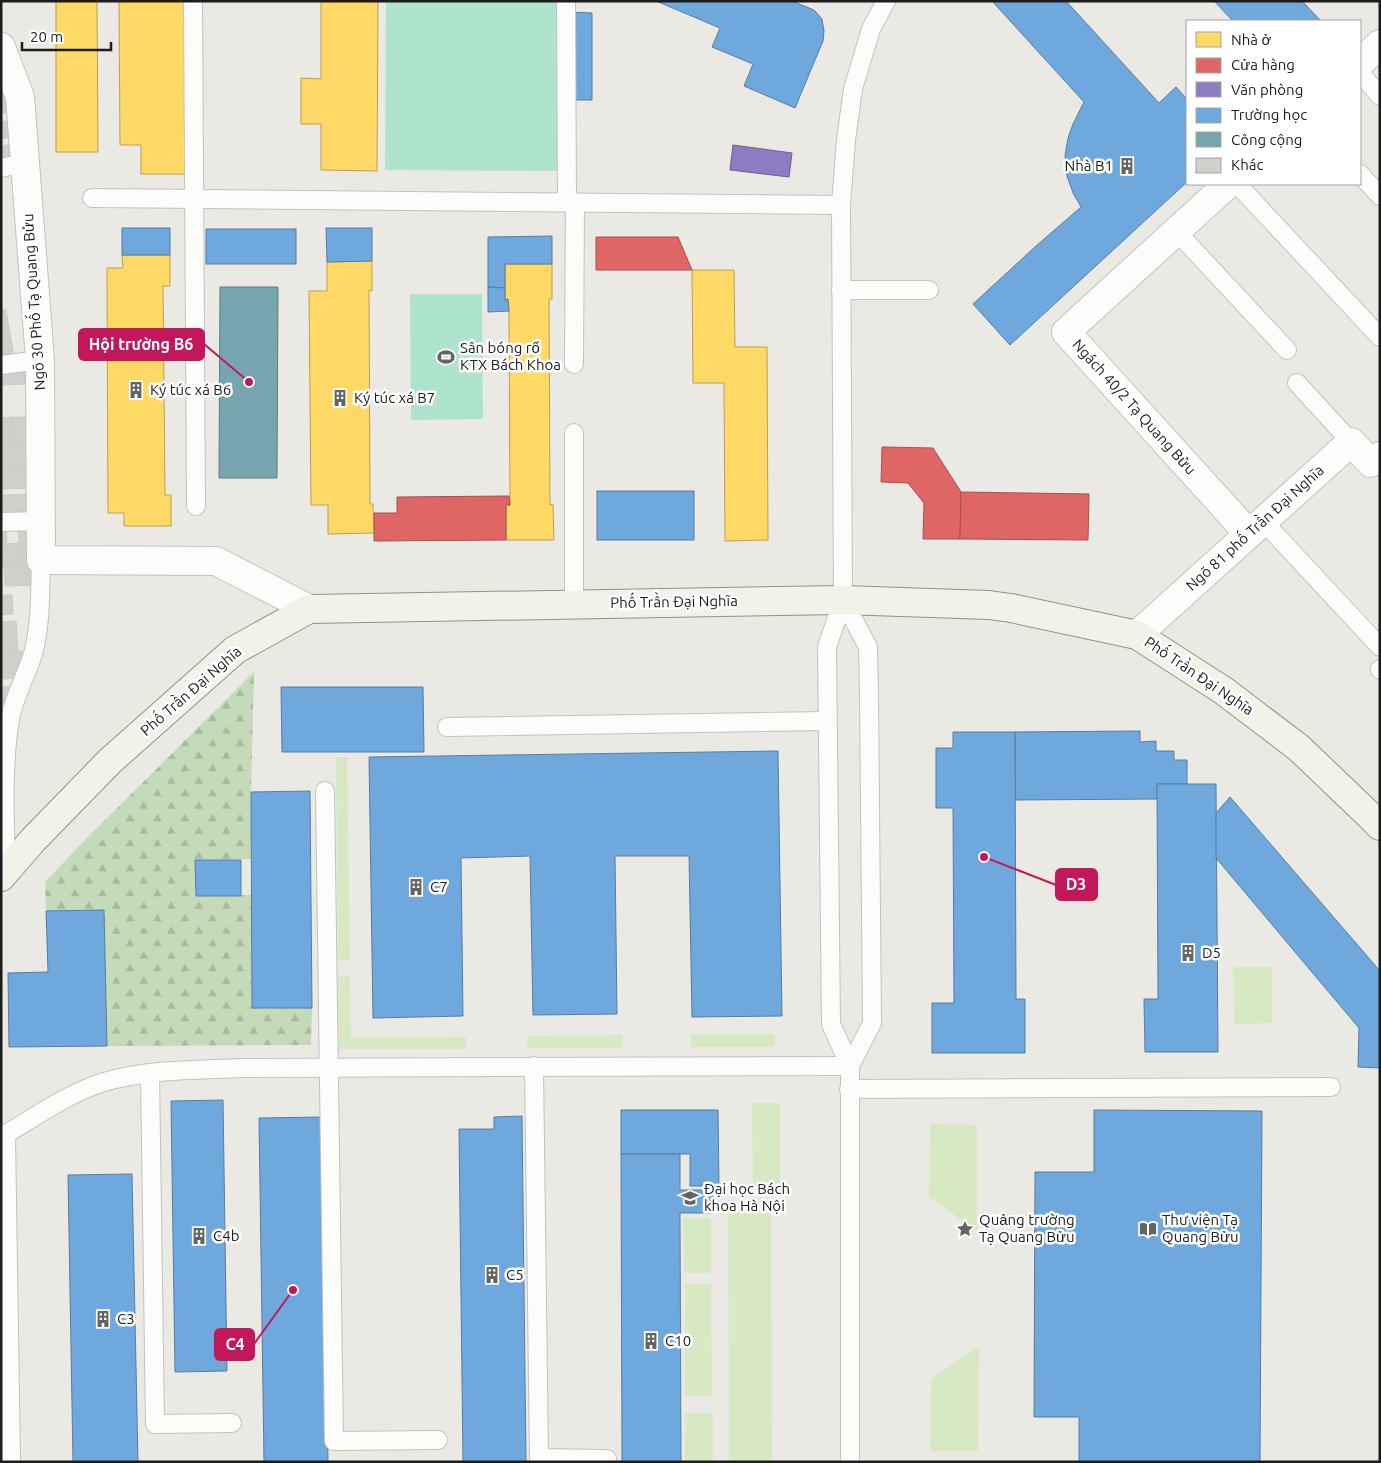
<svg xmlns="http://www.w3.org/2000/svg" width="1381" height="1463" font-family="Ubuntu,sans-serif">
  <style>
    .grass { fill: #d7e9c2 }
    .forest { fill: url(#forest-firs) }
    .pitch { fill: #aee4cd }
    .homes { fill: #ffd966; stroke: #bba050 }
    .shops { fill: #e06666; stroke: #a55050 }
    .offices { fill: #8e7cc3; stroke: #6c5f91 }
    .schools { fill: #6fa8dc; stroke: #567ea2 }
    .public { fill: #76a5af; stroke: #5b7c83 }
    .building { fill: #d1cfcb; stroke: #cecac6 }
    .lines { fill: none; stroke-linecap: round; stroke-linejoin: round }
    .lane-casing { stroke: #c3c2c0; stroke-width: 20 }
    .street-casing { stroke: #c3c2c0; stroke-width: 30 }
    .secondary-casing { stroke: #92947c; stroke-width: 30 }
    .lane { stroke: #fcfcfb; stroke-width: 18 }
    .street { stroke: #fcfcfb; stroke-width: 28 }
    .secondary { stroke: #f2f2e9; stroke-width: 28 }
    .labels { text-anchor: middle; stroke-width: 5; stroke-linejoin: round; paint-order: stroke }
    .poi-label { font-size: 15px; fill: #1c1c1c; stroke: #fff; text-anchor: start }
    .street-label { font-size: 15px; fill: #1c1c1c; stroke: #fff }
    .leader { fill: none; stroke: #c2185b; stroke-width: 2 }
    .callout-dot { fill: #c2185b; stroke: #fff; stroke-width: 2 }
    .callout { fill: #c2185b; stroke: #c2185b; stroke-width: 2 }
    .callout-label { font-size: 16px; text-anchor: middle; font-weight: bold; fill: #fff }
  </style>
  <defs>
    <pattern id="forest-firs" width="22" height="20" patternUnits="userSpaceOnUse" patternTransform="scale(1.25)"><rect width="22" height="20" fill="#c4dab9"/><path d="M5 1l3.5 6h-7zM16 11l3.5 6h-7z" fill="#a8ba9e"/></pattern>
  </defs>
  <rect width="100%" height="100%" fill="#ebe9e4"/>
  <g class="grass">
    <polygon points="336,757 347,757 350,960 338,960"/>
    <polygon points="1233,967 1272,967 1272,1023 1234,1024"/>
    <polygon points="350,976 351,1038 466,1037 466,1049 339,1049 338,977"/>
    <rect x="691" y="1034" width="84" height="13"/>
    <polygon points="623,1035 622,1048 527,1048 527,1036"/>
    <polygon points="752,1103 780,1103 780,1192 753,1192"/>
    <polygon points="930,1124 977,1125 977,1231 929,1197"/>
    <polygon points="771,1207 772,1462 729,1462 728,1208"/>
    <polygon points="683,1218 711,1218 711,1273 684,1273"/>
    <polygon points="685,1284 711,1284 712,1396 685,1396"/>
    <polygon points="979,1346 978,1451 930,1451 931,1379"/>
    <rect x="685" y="1413" width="28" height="49"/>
  </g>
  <polygon class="forest" points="254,672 251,792 251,859 196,860 196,895 251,895 252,1008 312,1008 311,1045 107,1046 104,910 46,911 45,882 84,841"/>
  <g class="pitch">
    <polygon points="386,1 563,1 562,171 385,170"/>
    <polygon points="410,294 482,294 483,419 411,420"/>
  </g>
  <g class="homes">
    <polygon points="56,1 97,1 98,152 56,152"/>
    <polygon points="119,1 186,1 186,174 141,174 141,145 120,145"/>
    <polygon points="321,1 378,1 377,171 321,170 321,124 301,124 301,78 321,79"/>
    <polygon points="122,255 170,255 170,286 163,286 165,495 171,495 171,526 124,526 124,513 108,513 107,268 123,268"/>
    <polygon points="372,261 372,291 369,290 370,504 373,504 374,533 328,534 328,505 311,505 309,291 327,291 327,262"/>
    <polygon points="505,264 552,264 552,299 549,299 550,505 553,504 554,540 506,540 506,505 510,505 509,311 508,299 505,300"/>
    <polygon points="692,270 734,270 735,347 767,347 768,540 725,541 724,383 693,383"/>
  </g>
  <g class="shops">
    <polygon points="596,237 678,237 692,270 596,270"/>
    <polygon points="882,447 933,448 961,492 960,539 923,539 924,503 908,483 881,482"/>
    <polygon points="961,492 1089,494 1088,540 960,539"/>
    <polygon points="509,496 510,505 506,505 506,540 374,541 374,513 397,513 397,497"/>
  </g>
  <polygon class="offices" points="733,145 792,153 789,177 730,170"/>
  <g class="schools">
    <polygon points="656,1 792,1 814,10 822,19 824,31 823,41 795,108 744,86 753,64 712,47 720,28"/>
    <polygon points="992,1 1066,1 1159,103 1176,87 1187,99 1187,182 1010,345 973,304 1036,246 1081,207 1073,193 1067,176 1065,156 1068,138 1073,124 1084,102"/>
    <polygon points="1214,1 1302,1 1321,21 1233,21"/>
    <polygon points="569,12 592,13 592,100 568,100"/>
    <rect x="122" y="228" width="48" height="27"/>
    <polygon points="326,228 372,228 372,261 327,262"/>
    <rect x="206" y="229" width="90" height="35"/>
    <polygon points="552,236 552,264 505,264 505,288 488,287 488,237"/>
    <polygon points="488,287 505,288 505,300 508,299 509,311 488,312"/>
    <rect x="597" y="491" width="97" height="49"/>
    <polygon points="281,687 423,687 424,752 282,752"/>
    <polygon points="1140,731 1140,742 1156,741 1156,751 1174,751 1174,760 1187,760 1187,784 1157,784 1157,799 1015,800 1015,732"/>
    <polygon points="953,732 1015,732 1016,999 1025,999 1025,1053 932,1053 932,1003 954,1003 953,808 936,808 936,748 953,748"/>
    <polygon points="778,751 782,1016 692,1017 689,856 615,856 617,1014 533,1015 530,856 461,858 463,1016 373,1018 369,757"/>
    <polygon points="1157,784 1216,784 1218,1052 1145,1052 1144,999 1158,999"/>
    <polygon points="310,791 312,1008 252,1008 251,792"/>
    <polygon points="1230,797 1380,971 1380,1068 1358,1067 1359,1028 1216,858 1216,813"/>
    <polygon points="195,860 241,860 241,896 196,896"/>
    <polygon points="104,910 107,1046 9,1047 8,973 48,972 46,911"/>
    <polygon points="223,1100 227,1371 175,1372 171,1101"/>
    <polygon points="621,1110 718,1110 719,1186 690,1186 690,1154 621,1154"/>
    <polygon points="1094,1110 1262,1111 1260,1462 1079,1462 1079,1417 1034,1417 1035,1172 1094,1172"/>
    <polygon points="522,1116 526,1462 463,1462 459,1129 494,1129 494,1117"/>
    <polygon points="322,1117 328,1462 264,1462 259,1118"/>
    <polygon points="621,1154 680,1154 680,1190 712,1190 713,1213 680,1213 681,1462 622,1462"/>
    <polygon points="132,1174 138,1462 73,1462 68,1175"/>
  </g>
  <polygon class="public" points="220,287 278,287 277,478 219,478"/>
  <g class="building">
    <polygon points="16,93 19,110 1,113 1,95"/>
    <polygon points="12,120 16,136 1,139 1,122"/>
    <polygon points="20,142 24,161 1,165 1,146"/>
    <polygon points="1,310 6,310 14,357 1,359"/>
    <polygon points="26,369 26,384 1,385 1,370"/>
    <polygon points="12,417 13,442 1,443 1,418"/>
    <polygon points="12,417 29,417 30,442 13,442"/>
    <polygon points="34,442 35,466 1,467 1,443"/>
    <polygon points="31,466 33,488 1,489 1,467"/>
    <polygon points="29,494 31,517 1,519 1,495"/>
    <polygon points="18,526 35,526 37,565 20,565"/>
    <polygon points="1,527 6,527 8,566 1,566"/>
    <polygon points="18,543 20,565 8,566 7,544"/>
    <polygon points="37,565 38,585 5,586 4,566"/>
    <polygon points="1,595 12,595 13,614 1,615"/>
    <polygon points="16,621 18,651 1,652 1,622"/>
    <polygon points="22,651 23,678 1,679 1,652"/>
    <rect x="1" y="687" width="11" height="16"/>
  </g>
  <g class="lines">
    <g class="lane-casing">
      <g id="lane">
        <polyline points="193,1 196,506"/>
        <polyline points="566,1 567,202"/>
        <polyline points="1360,73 1380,96"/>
        <polyline points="1,168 25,163"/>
        <polyline points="1360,174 1380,196"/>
        <polyline points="1237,184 1380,337"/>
        <polyline points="92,198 841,205"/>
        <polyline points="1176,231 1287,350"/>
        <polyline points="841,290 929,290"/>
        <polyline points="574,364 575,202"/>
        <polyline points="1,365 40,360"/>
        <polyline points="1297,383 1351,442"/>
        <polyline points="1263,521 1380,647"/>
        <polyline points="1,522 40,521"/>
        <polyline points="843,600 868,647 869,695 872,1023 850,1066"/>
        <polyline points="574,604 574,433"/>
        <polyline points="1380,669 1380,670"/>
        <polyline points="447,727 827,721"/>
        <polyline points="325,791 334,1441 438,1440"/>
        <path d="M6 871C5 820 2 768 10 719 14 695 28 674 34 650 41 621 40 590 41 560"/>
        <polyline points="534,1066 539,1458 607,1459"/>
        <polyline points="150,1073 155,1424 232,1423"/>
        <polyline points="849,1089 1331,1087"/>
        <polyline points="6,1134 11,1462"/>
        <path d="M1 1135 6 1134C38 1115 69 1093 104 1082 147 1069 197 1070 241 1068L850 1066"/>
        <polyline points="850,1462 850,1066 831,1024 827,647 843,600 841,205 846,140 853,89 871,29 886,1"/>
      </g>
    </g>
    <g class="street-casing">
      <g id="street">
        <polyline points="1,47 20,97 40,360 41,560 216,561 309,609"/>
        <polyline points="1360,63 1380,44"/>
        <polyline points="1228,184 1066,332 1249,534"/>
        <polyline points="1137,635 1351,442 1371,463 1380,456"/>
      </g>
    </g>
    <g class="secondary-casing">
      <polyline id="secondary" points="1,877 33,840 110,761 235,650 309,609 843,600 989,605 1011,608 1137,635 1224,691 1299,748 1369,815 1380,826"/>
    </g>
    <use href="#lane" class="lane"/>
    <use href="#street" class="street"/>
    <use href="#secondary" class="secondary"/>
  </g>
  <defs>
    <g id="building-bare" transform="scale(1.35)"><path d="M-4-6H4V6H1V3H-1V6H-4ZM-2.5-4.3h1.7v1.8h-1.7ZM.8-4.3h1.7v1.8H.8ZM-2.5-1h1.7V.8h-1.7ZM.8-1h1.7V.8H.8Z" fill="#646462" stroke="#fff" stroke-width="2.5" paint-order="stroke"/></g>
    <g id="stadium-bare" transform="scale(1.35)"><path d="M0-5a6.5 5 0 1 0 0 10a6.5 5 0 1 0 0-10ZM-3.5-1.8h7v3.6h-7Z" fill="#646462" stroke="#fff" stroke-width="2.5" paint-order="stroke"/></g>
    <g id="university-bare" transform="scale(1.35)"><path d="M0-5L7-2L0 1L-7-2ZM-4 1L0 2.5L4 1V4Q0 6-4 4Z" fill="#646462" stroke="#fff" stroke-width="2.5" paint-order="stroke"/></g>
    <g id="sight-bare" transform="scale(1.35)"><path d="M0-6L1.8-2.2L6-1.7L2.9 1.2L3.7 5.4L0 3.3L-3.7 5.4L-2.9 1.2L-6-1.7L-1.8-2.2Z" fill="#646462" stroke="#fff" stroke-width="2.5" paint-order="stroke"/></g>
    <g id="library-bare" transform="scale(1.35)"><path d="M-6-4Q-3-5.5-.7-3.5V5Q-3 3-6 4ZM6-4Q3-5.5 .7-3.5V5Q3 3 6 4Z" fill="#646462" stroke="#fff" stroke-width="2.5" paint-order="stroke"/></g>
  </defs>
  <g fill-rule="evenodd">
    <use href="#building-bare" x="1127" y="166"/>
    <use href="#stadium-bare" x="446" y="357"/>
    <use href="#building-bare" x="136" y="390"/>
    <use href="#building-bare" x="340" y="398"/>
    <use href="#building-bare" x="416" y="887"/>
    <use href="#building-bare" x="1188" y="953"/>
    <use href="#university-bare" x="690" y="1198"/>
    <use href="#sight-bare" x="965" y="1229"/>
    <use href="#library-bare" x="1148" y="1229"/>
    <use href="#building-bare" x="199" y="1236"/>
    <use href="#building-bare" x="492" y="1275"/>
    <use href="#building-bare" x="103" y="1319"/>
    <use href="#building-bare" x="651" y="1341"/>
  </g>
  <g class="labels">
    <g class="poi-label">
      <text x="1113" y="171" text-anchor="end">Nhà B1</text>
      <text x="460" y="353">Sân bóng rổ<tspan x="460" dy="17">KTX Bách Khoa</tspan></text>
      <text x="150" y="395">Ký túc xá B6</text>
      <text x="354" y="403">Ký túc xá B7</text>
      <text x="430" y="892">C7</text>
      <text x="1202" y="958">D5</text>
      <text x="704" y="1194">Đại học Bách<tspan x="704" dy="17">khoa Hà Nội</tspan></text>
      <text x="979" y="1225">Quảng trường<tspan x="979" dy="17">Tạ Quang Bửu</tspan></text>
      <text x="1162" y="1225">Thư viện Tạ<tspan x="1162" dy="17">Quang Bửu</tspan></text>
      <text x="213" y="1241">C4b</text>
      <text x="506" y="1280">C5</text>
      <text x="117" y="1324">C3</text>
      <text x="665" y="1346">C10</text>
    </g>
    <g class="street-label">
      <text transform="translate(34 302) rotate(-94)" y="5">Ngõ 30 Phố Tạ Quang Bửu</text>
      <text transform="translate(1134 407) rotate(48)" y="5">Ngách 40/2 Tạ Quang Bửu</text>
      <text transform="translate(1255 528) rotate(-42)" y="5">Ngõ 81 phố Trần Đại Nghĩa</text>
      <text transform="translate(674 602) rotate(-1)" y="5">Phố Trần Đại Nghĩa</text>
      <text transform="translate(1199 676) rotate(34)" y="5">Phố Trần Đại Nghĩa</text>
      <text transform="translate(191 691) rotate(-41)" y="5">Phố Trần Đại Nghĩa</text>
    </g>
  </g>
  <path class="leader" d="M249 382L204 344M984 857L1056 885M293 1290L254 1344"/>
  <g class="callout-dot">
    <circle cx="249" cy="382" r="5"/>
    <circle cx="984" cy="857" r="5"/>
    <circle cx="293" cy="1290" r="5"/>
  </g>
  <g class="callout">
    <rect x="79" y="329" width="125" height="31" rx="5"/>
    <rect x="1056" y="869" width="41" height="31" rx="5"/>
    <rect x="215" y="1329" width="39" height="31" rx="5"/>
  </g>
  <g class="callout-label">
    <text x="141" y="350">Hội trường B6</text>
    <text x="1076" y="890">D3</text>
    <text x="235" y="1350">C4</text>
  </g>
  <rect width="1381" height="1463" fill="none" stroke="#1c1c1c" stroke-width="5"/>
  <rect x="1186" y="20" width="175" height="165" fill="#ffffff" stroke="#a4a4a4"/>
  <rect x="1196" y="32" width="25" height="15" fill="#ffd966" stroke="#a4a4a4"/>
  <text x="1231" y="45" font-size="15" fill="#1c1c1c">Nhà ở</text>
  <rect x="1196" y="58" width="25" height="15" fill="#e06666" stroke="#a4a4a4"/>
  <text x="1231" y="70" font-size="15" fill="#1c1c1c">Cửa hàng</text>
  <rect x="1196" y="82" width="25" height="15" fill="#8e7cc3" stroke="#a4a4a4"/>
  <text x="1231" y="95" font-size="15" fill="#1c1c1c">Văn phòng</text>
  <rect x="1196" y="108" width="25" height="15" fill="#6fa8dc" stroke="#a4a4a4"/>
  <text x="1231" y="120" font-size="15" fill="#1c1c1c">Trường học</text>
  <rect x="1196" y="132" width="25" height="15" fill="#76a5af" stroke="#a4a4a4"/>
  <text x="1231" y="145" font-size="15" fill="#1c1c1c">Công cộng</text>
  <rect x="1196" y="158" width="25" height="15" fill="#d1cfcb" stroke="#a4a4a4"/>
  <text x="1231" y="170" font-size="15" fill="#1c1c1c">Khác</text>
  <path d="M22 42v8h89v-8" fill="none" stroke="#1c1c1c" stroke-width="2.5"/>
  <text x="30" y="42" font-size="15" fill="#1c1c1c" stroke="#ffffff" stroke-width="4" paint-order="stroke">20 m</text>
</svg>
